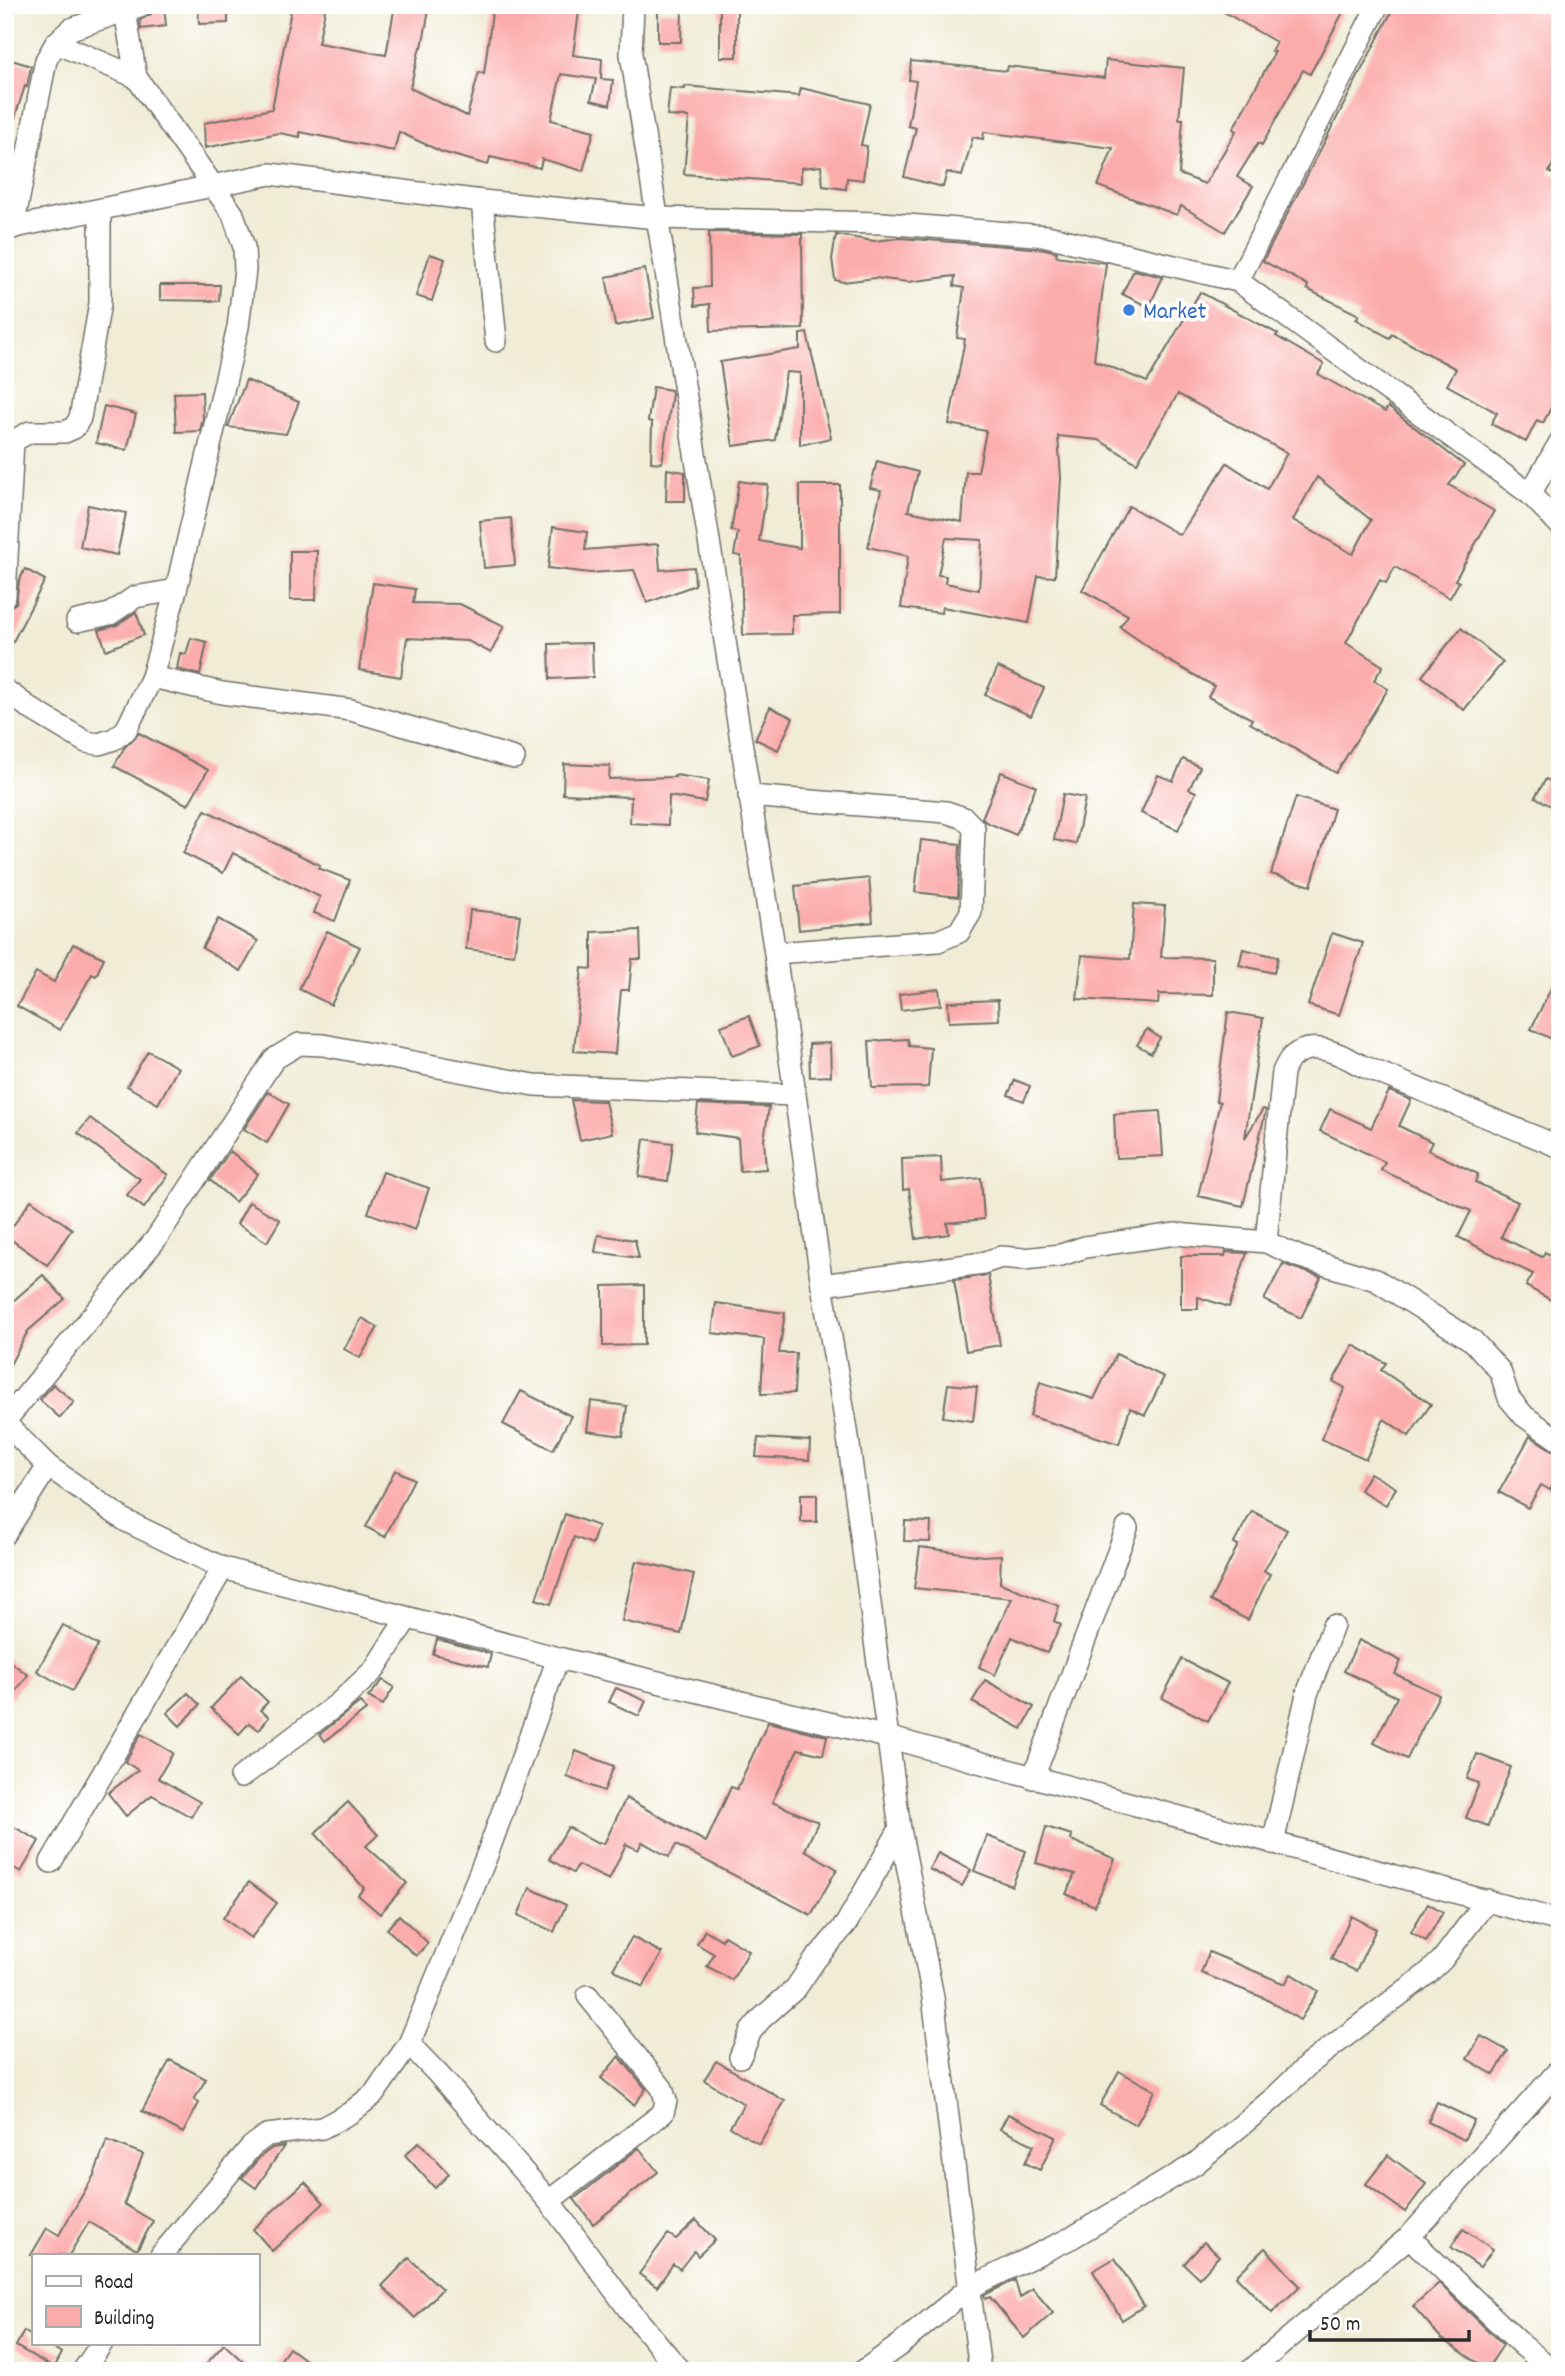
<svg xmlns="http://www.w3.org/2000/svg" width="1565" height="2376" font-family="Dekko,sans-serif">
  <style>
    .building { fill: #fbabaa; fill-rule: evenodd }
    .lines { fill: none; stroke-linecap: round; stroke-linejoin: round }
    .minor-casing { stroke: #706f67; stroke-width: 24 }
    .minor { stroke: #fff; stroke-width: 21 }
    .shop-dot { fill: #3f7fe0; stroke: #fff; stroke-width: 2.5 }
    .labels { text-anchor: middle; stroke-width: 7; stroke-linejoin: round; paint-order: stroke }
    .shop-label { font-size: 24px; fill: #366cbe; stroke: #fff; text-anchor: start }
  </style>
  <rect width="100%" height="100%" fill="#fff"/>
  <filter id="ink" filterUnits="userSpaceOnUse"><feTurbulence type="fractalNoise" baseFrequency=".0143" numOctaves="2"/><feDisplacementMap in="SourceGraphic" scale="14" xChannelSelector="R" yChannelSelector="G"/><feConvolveMatrix kernelMatrix="1 2 1 2 8 2 1 2 1" color-interpolation-filters="sRGB"/></filter>
  <filter id="wash" filterUnits="userSpaceOnUse"><feTurbulence type="fractalNoise" baseFrequency=".00686" numOctaves="4" result="noise"/><feDisplacementMap in="SourceGraphic" scale="28" xChannelSelector="R" yChannelSelector="G"/><feGaussianBlur stdDeviation="1.57" result="paint"/><feColorMatrix in="noise" values="0 0 0 0 0 0 0 0 0 0 0 0 0 0 0 0 0 1.4 0 .05"/><feComposite in="paint" operator="in"/></filter>
  <g filter="url(#wash)">
    <rect width="100%" height="100%" fill="#f0ecd6"/>
    <g id="blocks">
      <g class="building">
        <polygon points="155,5 164,5 166,26 141,29 140,20 151,14"/>
        <polygon points="198,5 228,5 228,23 199,24"/>
        <polygon points="292,5 326,5 318,43 386,55 395,5 430,5 422,47 420,47 410,88 467,116 479,72 484,74 493,5 580,5 573,55 602,59 601,79 613,80 610,105 591,100 596,79 561,74 551,120 594,131 583,171 542,159 540,168 490,157 488,165 442,152 399,132 394,151 300,132 300,137 279,133 205,148 204,123 272,109"/>
        <rect x="720" y="5" width="17" height="52"/>
        <polygon points="1212,5 1276,5 1292,14 1297,5 1347,5 1310,74 1303,70 1262,145 1258,143 1237,177 1253,186 1225,232 1181,206 1177,215 1098,186 1113,148 984,132 983,139 973,137 962,176 947,172 943,187 904,177 916,128 908,126 916,81 909,80 911,61 1007,71 1008,66 1104,78 1106,60 1184,68 1179,119 1183,119 1179,174 1205,184 1236,131 1233,129 1275,52 1271,51 1276,42"/>
        <polygon points="1395,5 1560,5 1560,149 1549,172 1560,177 1560,391 1543,423 1537,420 1526,442 1491,424 1497,413 1447,385 1456,369 1392,334 1390,338 1356,319 1359,315 1307,289 1308,285 1263,261"/>
        <polygon points="658,11 682,11 681,42 658,42"/>
        <polygon points="5,58 31,66 27,87 25,86 9,136 5,135"/>
        <polygon points="685,86 799,96 801,88 870,104 861,145 867,146 863,180 847,178 846,189 823,186 821,166 801,168 801,183 684,174 689,117 667,116 670,88 685,89"/>
        <polygon points="709,232 802,234 803,329 711,331 710,304 695,306 694,288 710,287"/>
        <path d="M836 235 874 241 900 238 1045 249 1057 252 1056 256 1106 263 1094 360 1147 382 1200 292 1278 334 1276 336 1324 364 1318 374 1385 412 1388 407 1464 465 1449 485 1494 511 1455 580 1459 582 1450 598 1395 567 1386 583 1380 580 1346 643 1383 666 1374 680 1388 689 1336 773 1250 723 1252 719 1208 697 1214 686 1167 660 1120 627 1128 615 1082 590 1129 506 1180 535 1227 463 1267 489 1287 453 1178 394 1137 463 1099 440 1058 436 1061 478 1055 577 1038 576 1029 623 942 607 941 613 901 608 908 556 868 547 881 490 870 488 877 461 918 472 908 511 962 522 966 472H978L986 431 949 424 965 339 957 338 964 288 954 286 955 276 908 282 875 278 843 282 835 280 832 259ZM1317 477 1371 520 1353 554 1293 520ZM946 538 982 540 979 590 945 583 946 576 938 575Z"/>
        <polygon points="430,254 445,259 432,301 416,296"/>
        <polygon points="645,269 654,318 615,326 606,277"/>
        <polygon points="1134,270 1163,277 1149,307 1122,294"/>
        <polygon points="160,285 220,285 219,301 160,300"/>
        <polygon points="807,333 831,438 800,445 800,373 786,372 775,440 733,446 720,362 800,349 800,334"/>
        <polygon points="246,380 299,402 286,434 228,427"/>
        <polygon points="653,387 671,390 672,394 662,463 651,462 652,422 648,421"/>
        <polygon points="202,392 203,419 200,431 176,432 174,393"/>
        <polygon points="104,406 136,414 127,450 96,443"/>
        <polygon points="667,469 685,472 685,501 666,501"/>
        <polygon points="739,481 768,485 759,541 800,548 800,485 840,485 840,614 792,615 792,634 743,635 741,556 734,555 738,532 731,531"/>
        <polygon points="88,505 126,513 117,555 80,547"/>
        <polygon points="511,518 515,565 484,568 480,521"/>
        <polygon points="553,527 587,532 585,550 658,544 660,570 694,567 695,585 647,603 634,570 591,573 548,568"/>
        <polygon points="290,551 317,551 316,600 290,600"/>
        <polygon points="25,569 45,580 5,657 5,609 16,603 19,581"/>
        <polygon points="373,583 415,589 413,603 460,604 504,626 491,653 468,641 407,638 401,677 359,670"/>
        <polygon points="136,612 144,635 106,650 99,630 117,625"/>
        <polygon points="1461,628 1503,662 1464,710 1422,676"/>
        <polygon points="191,638 207,642 200,675 177,669 180,653 186,654"/>
        <polygon points="592,643 593,677 550,679 549,644"/>
        <polygon points="998,667 1044,688 1031,716 985,695"/>
        <polygon points="770,707 793,718 778,750 755,739"/>
        <polygon points="139,733 208,770 188,805 114,766 124,748"/>
        <polygon points="1183,759 1200,767 1189,789 1196,792 1178,830 1141,813 1158,775 1173,781"/>
        <polygon points="564,764 610,766 609,779 675,777 675,775 709,780 705,802 669,796 668,825 630,823 631,797 563,794"/>
        <polygon points="1001,772 1036,786 1016,835 986,822 982,818"/>
        <polygon points="1546,779 1560,787 1560,811 1535,797"/>
        <polygon points="1063,794 1085,798 1076,844 1054,840"/>
        <polygon points="1296,797 1334,809 1311,886 1271,874"/>
        <polygon points="205,810 320,865 318,868 350,880 335,921 314,913 320,897 233,853 223,873 183,853"/>
        <polygon points="921,840 960,844 958,897 915,892"/>
        <polygon points="869,878 873,922 799,930 795,886"/>
        <polygon points="1134,904 1165,906 1161,957 1213,958 1213,995 1159,994 1158,1004 1077,999 1082,955 1130,959"/>
        <polygon points="470,910 520,915 514,955 466,949"/>
        <polygon points="218,919 258,941 241,971 202,948"/>
        <polygon points="640,930 641,959 632,959 629,990 621,990 615,1054 574,1051 582,968 592,969 592,932"/>
        <polygon points="327,931 360,947 331,1005 299,989"/>
        <polygon points="1332,933 1363,943 1339,1015 1308,1005"/>
        <polygon points="73,944 104,958 96,976 92,974 60,1030 17,1006 36,972 54,982"/>
        <polygon points="1243,949 1278,957 1274,973 1239,965"/>
        <polygon points="1560,970 1560,1043 1531,1029"/>
        <polygon points="939,989 941,1005 901,1010 899,994"/>
        <polygon points="998,1000 999,1020 949,1022 948,1002"/>
        <polygon points="1228,1012 1263,1018 1245,1138 1263,1109 1266,1110 1243,1206 1198,1196 1220,1102 1216,1101"/>
        <polygon points="749,1016 760,1046 732,1056 721,1026"/>
        <polygon points="1147,1029 1160,1038 1151,1053 1137,1045"/>
        <polygon points="908,1039 909,1046 931,1048 928,1087 872,1088 869,1041"/>
        <polygon points="830,1043 831,1076 810,1077 809,1044"/>
        <polygon points="148,1051 178,1068 158,1104 127,1086"/>
        <polygon points="1015,1080 1030,1086 1024,1101 1008,1095"/>
        <polygon points="1389,1091 1411,1100 1399,1126 1432,1142 1428,1150 1478,1174 1475,1182 1518,1202 1501,1237 1542,1257 1545,1252 1560,1260 1560,1305 1526,1286 1533,1274 1458,1237 1471,1211 1381,1170 1385,1162 1320,1131 1330,1109 1371,1128"/>
        <polygon points="268,1092 289,1104 267,1143 244,1129"/>
        <polygon points="571,1100 605,1101 612,1133 580,1140"/>
        <polygon points="698,1104 769,1107 764,1140 766,1169 740,1171 738,1138 695,1132"/>
        <polygon points="1160,1111 1163,1156 1116,1158 1114,1114"/>
        <polygon points="90,1118 168,1175 144,1208 127,1195 140,1179 78,1133"/>
        <polygon points="644,1139 673,1143 668,1181 639,1177"/>
        <polygon points="230,1151 258,1174 235,1202 210,1180"/>
        <polygon points="941,1157 942,1182 981,1178 984,1219 947,1223 949,1234 916,1239 909,1189 903,1190 902,1159"/>
        <polygon points="383,1172 429,1188 415,1230 368,1213"/>
        <polygon points="31,1200 72,1229 47,1265 6,1236"/>
        <polygon points="249,1202 280,1220 267,1242 237,1224"/>
        <polygon points="598,1235 635,1240 639,1258 595,1252"/>
        <polygon points="1226,1252 1247,1253 1229,1307 1198,1297 1198,1309 1181,1309 1181,1256 1225,1256"/>
        <polygon points="1283,1264 1321,1277 1301,1318 1264,1300"/>
        <polygon points="43,1275 65,1299 28,1331 5,1374 5,1308"/>
        <polygon points="988,1275 1000,1345 966,1351 954,1280"/>
        <polygon points="644,1285 644,1345 603,1346 603,1286"/>
        <polygon points="716,1303 785,1313 779,1353 796,1353 794,1393 761,1394 764,1339 712,1333"/>
        <polygon points="362,1318 378,1327 360,1358 344,1349"/>
        <polygon points="1353,1345 1386,1363 1381,1370 1431,1404 1409,1436 1384,1419 1366,1459 1321,1439 1345,1388 1333,1381"/>
        <polygon points="1116,1354 1164,1377 1145,1415 1130,1408 1119,1444 1030,1416 1040,1382 1094,1399"/>
        <polygon points="53,1384 74,1402 60,1418 40,1400"/>
        <polygon points="948,1384 977,1387 973,1421 943,1417"/>
        <polygon points="521,1391 571,1416 553,1450 503,1424"/>
        <polygon points="591,1401 627,1406 623,1436 587,1431"/>
        <polygon points="1530,1436 1558,1454 1553,1464 1560,1467 1560,1472 1550,1490 1541,1485 1528,1508 1499,1492"/>
        <polygon points="758,1438 810,1441 809,1460 756,1457"/>
        <polygon points="395,1470 414,1479 385,1537 366,1527"/>
        <polygon points="1370,1473 1396,1488 1386,1505 1360,1490"/>
        <rect x="801" y="1494" width="16" height="28"/>
        <polygon points="1252,1511 1287,1530 1264,1571 1270,1574 1248,1620 1210,1601 1238,1545 1234,1543"/>
        <polygon points="565,1514 598,1526 592,1544 574,1537 551,1604 536,1599"/>
        <polygon points="905,1521 931,1522 930,1542 904,1541"/>
        <polygon points="920,1547 983,1556 1001,1555 1000,1583 1059,1606 1054,1621 1061,1625 1047,1653 1012,1637 995,1675 979,1667 1012,1598 914,1588"/>
        <polygon points="636,1561 694,1574 681,1634 622,1621"/>
        <polygon points="63,1625 98,1645 72,1691 37,1671"/>
        <polygon points="437,1639 491,1654 488,1667 433,1654"/>
        <polygon points="1359,1640 1401,1661 1395,1674 1439,1695 1407,1759 1374,1743 1397,1697 1344,1671"/>
        <polygon points="5,1658 28,1675 5,1706"/>
        <polygon points="1182,1659 1228,1683 1208,1721 1162,1698"/>
        <polygon points="241,1676 268,1702 260,1710 269,1717 259,1730 249,1723 239,1734 211,1708"/>
        <polygon points="383,1680 394,1687 383,1705 368,1697"/>
        <polygon points="985,1680 1034,1707 1022,1729 972,1702"/>
        <polygon points="616,1688 646,1701 639,1716 609,1702"/>
        <polygon points="188,1693 200,1705 180,1726 167,1713"/>
        <polygon points="360,1702 366,1710 325,1741 320,1734"/>
        <polygon points="768,1722 827,1736 823,1755 798,1749 772,1802 818,1822 805,1850 837,1869 811,1915 676,1845 669,1857 642,1842 638,1850 626,1844 609,1880 578,1865 573,1873 549,1859 568,1827 598,1844 599,1842 604,1844 626,1798 706,1842 731,1787 737,1789"/>
        <polygon points="141,1734 173,1753 158,1778 200,1802 191,1817 152,1795 126,1816 108,1793 138,1770 125,1762"/>
        <polygon points="576,1751 614,1766 604,1791 567,1777"/>
        <polygon points="1477,1754 1511,1767 1488,1826 1466,1818 1479,1783 1467,1779"/>
        <polygon points="348,1802 378,1835 366,1846 407,1883 380,1914 358,1895 364,1888 315,1833"/>
        <polygon points="5,1822 39,1841 21,1872 5,1863"/>
        <polygon points="1046,1827 1072,1835 1071,1840 1115,1859 1095,1906 1066,1894 1075,1874 1036,1863"/>
        <polygon points="987,1836 1026,1851 1012,1886 974,1871"/>
        <polygon points="938,1853 971,1870 962,1886 929,1869"/>
        <polygon points="249,1882 277,1903 251,1938 223,1918"/>
        <polygon points="530,1888 566,1905 554,1932 518,1915"/>
        <polygon points="1428,1903 1443,1912 1426,1941 1411,1932"/>
        <polygon points="399,1915 428,1943 416,1956 387,1929"/>
        <polygon points="1351,1916 1376,1929 1356,1971 1331,1959"/>
        <polygon points="705,1930 722,1940 724,1936 749,1951 732,1980 707,1966 714,1954 697,1944"/>
        <polygon points="632,1937 662,1953 643,1987 613,1969"/>
        <polygon points="1209,1952 1285,1984 1291,1974 1318,1991 1300,2020 1264,1998 1201,1973"/>
        <polygon points="1481,2036 1508,2051 1494,2075 1467,2059"/>
        <polygon points="619,2056 646,2089 634,2105 601,2078"/>
        <polygon points="170,2060 206,2079 194,2100 199,2103 183,2133 142,2111"/>
        <polygon points="716,2061 785,2101 759,2144 730,2127 744,2104 704,2080"/>
        <polygon points="1119,2071 1155,2091 1136,2125 1100,2105"/>
        <polygon points="1437,2102 1474,2120 1464,2140 1428,2122"/>
        <polygon points="1008,2114 1056,2137 1040,2170 1025,2163 1034,2145 1000,2129"/>
        <polygon points="107,2140 143,2154 124,2204 153,2221 137,2250 89,2222 69,2255 31,2255 47,2228 59,2235 94,2175"/>
        <polygon points="419,2142 449,2174 435,2188 405,2155"/>
        <polygon points="284,2146 256,2188 242,2178 260,2157 272,2148"/>
        <polygon points="639,2148 658,2172 593,2224 574,2199"/>
        <polygon points="1388,2155 1426,2184 1405,2212 1366,2184"/>
        <polygon points="305,2182 324,2203 272,2251 253,2229"/>
        <polygon points="696,2220 715,2240 698,2256 694,2251 680,2269 673,2264 657,2287 639,2274 668,2234 676,2239"/>
        <polygon points="1463,2229 1493,2249 1480,2267 1451,2247"/>
        <polygon points="1204,2242 1219,2256 1199,2278 1184,2264"/>
        <polygon points="1265,2248 1300,2286 1272,2313 1236,2276"/>
        <polygon points="409,2258 442,2289 415,2318 382,2286"/>
        <polygon points="1115,2258 1144,2306 1122,2320 1093,2271"/>
        <polygon points="1015,2280 1020,2298 1032,2288 1053,2313 1024,2338 990,2297 985,2299 984,2295"/>
        <polygon points="1439,2283 1503,2345 1487,2369 1441,2338 1413,2306"/>
        <polygon points="24,2331 33,2337 33,2343 44,2343 62,2353 54,2368 16,2346"/>
        <polygon points="224,2344 253,2371 200,2371"/>
        <polygon points="289,2348 320,2371 273,2371"/>
      </g>
    </g>
  </g>
  <g filter="url(#ink)">
    <use href="#blocks" fill-opacity="0" stroke="#706f67" stroke-width="2"/>
    <g class="lines">
      <g class="minor-casing">
        <g id="minor">
          <polyline points="633,5 631,54 775,953 822,1285 847,1430 900,1829 933,1997 980,2371"/>
          <polyline points="56,43 136,77"/>
          <polyline points="482,201 496,341"/>
          <polyline points="13,228 46,60 56,43 71,29 142,5"/>
          <polyline points="5,229 270,174 482,201 657,218 882,223 1047,236 1238,281 1530,494 1560,525"/>
          <polyline points="1238,281 1378,5"/>
          <polyline points="1530,494 1560,442"/>
          <polyline points="5,596 13,441 30,432 65,432 74,428 80,418 100,303 100,211"/>
          <polyline points="77,621 110,614 135,597 176,590 238,327 245,270 244,247 233,214 136,77 125,11"/>
          <polyline points="152,677 222,693 351,710 514,758"/>
          <polyline points="5,690 31,709 86,742 99,744 114,739 126,730 152,677 176,590"/>
          <polyline points="749,796 946,812 964,818 974,828 971,912 959,932 938,941 775,953"/>
          <path d="M1266 1242 1283 1072C1285 1068 1288 1060 1292 1057 1312 1039 1341 1054 1360 1065L1560 1147"/>
          <polyline points="822,1285 983,1263 1001,1257 1024,1259 1061,1255 1085,1247 1176,1234 1266,1242 1300,1257 1376,1280 1473,1341 1500,1371 1509,1398 1524,1416 1560,1441"/>
          <polyline points="5,1421 156,1239 274,1059 299,1044 323,1045 534,1085 795,1095"/>
          <polyline points="5,1423 48,1466 126,1521 223,1568 558,1658 887,1737 1560,1921"/>
          <polyline points="5,1534 48,1466"/>
          <polyline points="241,1777 339,1703 374,1670 407,1618"/>
          <polyline points="1033,1778 1127,1528"/>
          <polyline points="1273,1843 1307,1694 1333,1626"/>
          <polyline points="51,1862 223,1568"/>
          <polyline points="409,2044 438,2074 549,2201 627,2307 680,2371"/>
          <polyline points="740,2057 751,2031 761,2019 796,1988 815,1960 846,1924 900,1829"/>
          <polyline points="549,2201 663,2113 666,2101 662,2088 588,1996"/>
          <polyline points="1409,2237 1523,2346 1554,2371"/>
          <polyline points="161,2255 251,2147 267,2135 322,2128 350,2113 374,2094 409,2044 487,1855 558,1658"/>
          <polyline points="83,2371 102,2343"/>
          <polyline points="863,2371 901,2344 969,2288 1073,2237 1195,2164 1275,2097 1309,2064 1427,1974 1442,1960 1487,1900"/>
          <polyline points="1250,2371 1409,2237 1560,2069"/>
        </g>
      </g>
      <use href="#minor" class="minor"/>
    </g>
  </g>
  <circle class="shop-dot" cx="1129" cy="310" r="7"/>
  <g class="labels">
    <g class="shop-label">
      <text x="1143" y="318">Market</text>
    </g>
  </g>
  <rect width="1565" height="2376" fill="none" stroke="#fff" stroke-width="28"/>
  <rect x="32" y="2254" width="228" height="91" fill="#ffffff" stroke="#aaaaaa" stroke-width="2"/>
  <rect x="46" y="2276" width="35" height="10" fill="#ffffff" stroke="#aaaaaa" stroke-width="2"/>
  <text x="94" y="2288" font-size="21" fill="#2b2b2b">Road</text>
  <rect x="46" y="2306" width="35" height="21" fill="#fbabaa" stroke="#aaaaaa" stroke-width="2"/>
  <text x="94" y="2324" font-size="21" fill="#2b2b2b">Building</text>
  <path d="M1310 2330v10h159v-10" fill="none" stroke="#2b2b2b" stroke-width="3.5"/>
  <text x="1320" y="2330" font-size="21" fill="#2b2b2b" stroke="#ffffff" stroke-width="5" paint-order="stroke">50 m</text>
</svg>
